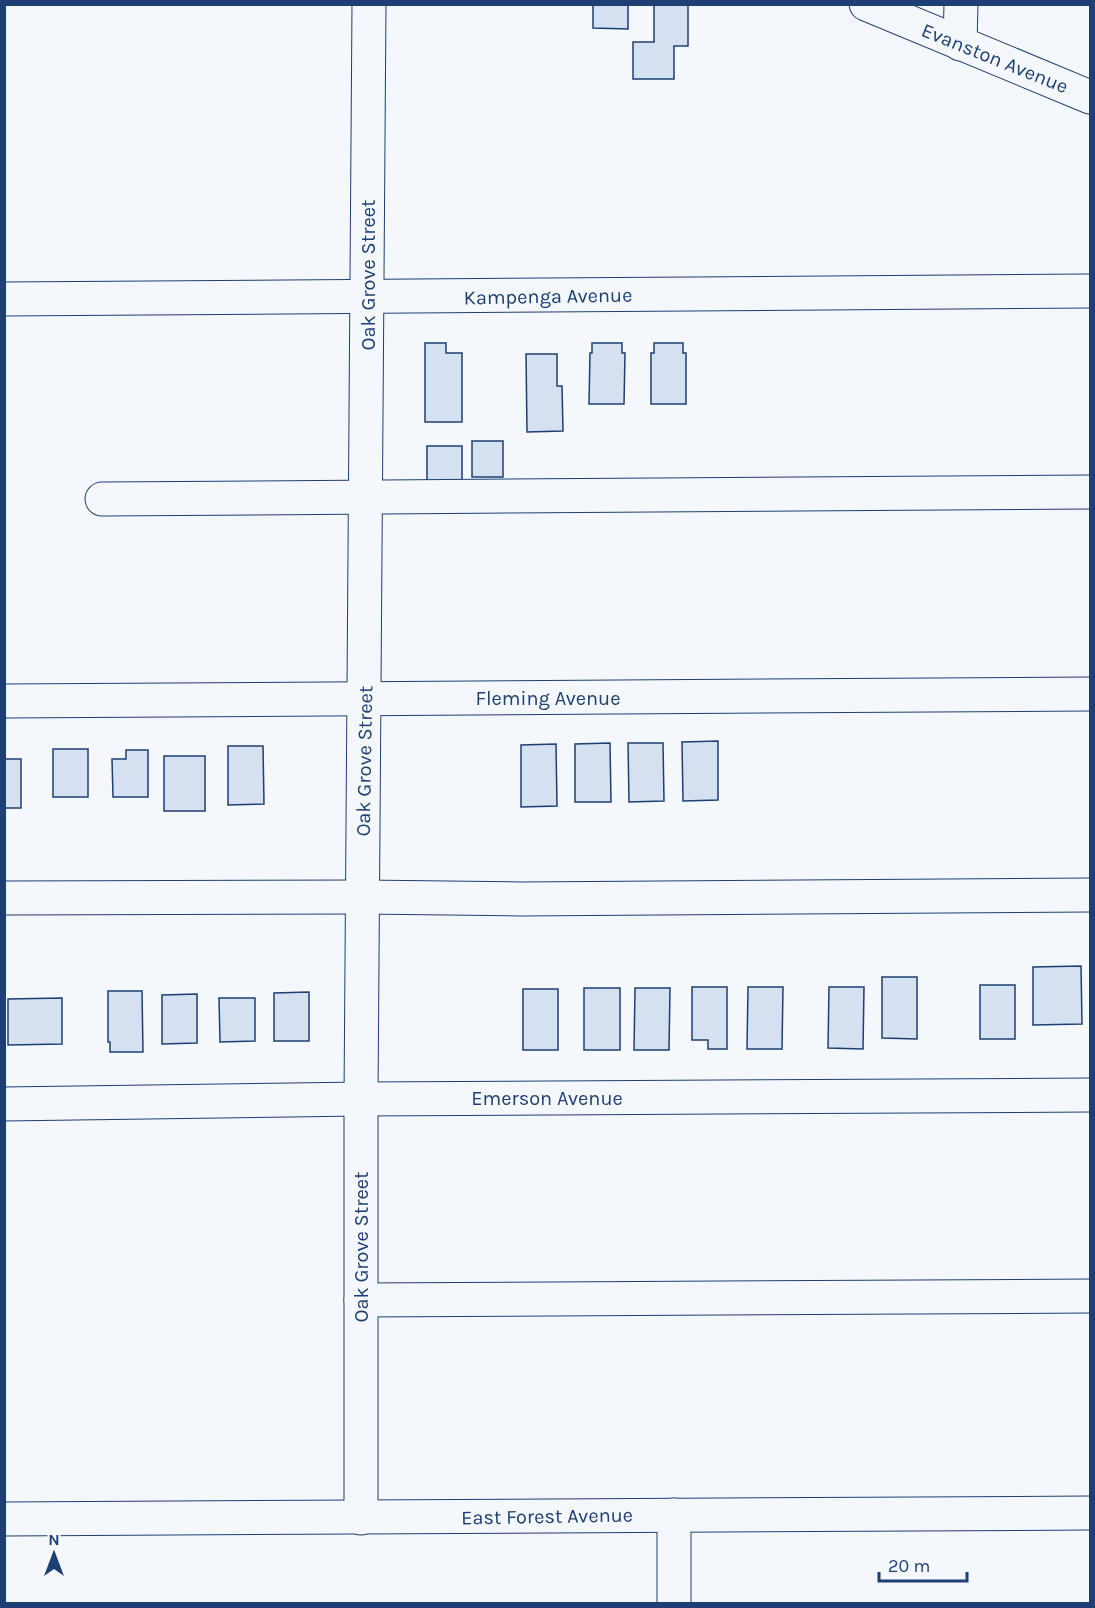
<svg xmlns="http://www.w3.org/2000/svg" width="1095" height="1608" font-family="Karla,sans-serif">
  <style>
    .building { fill: #d5e0f0; stroke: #1d3f73; stroke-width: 1.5 }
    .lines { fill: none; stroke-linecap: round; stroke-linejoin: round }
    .minor-casing { stroke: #1d3f73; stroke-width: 35 }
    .minor { stroke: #f4f7fb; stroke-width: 33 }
    .labels { text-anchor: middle; stroke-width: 4.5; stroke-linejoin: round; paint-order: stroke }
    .street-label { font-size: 20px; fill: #1d3f73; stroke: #f4f7fb }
  </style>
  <rect width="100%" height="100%" fill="#f4f7fb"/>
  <g class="building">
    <polygon points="593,4 628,4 628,29 593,28"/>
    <polygon points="654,4 688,4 688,46 674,46 674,79 633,79 633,42 654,42"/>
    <polygon points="425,343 446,343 446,353 462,353 462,422 425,422"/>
    <polygon points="592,343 622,343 622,353 625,353 624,404 589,404 590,353 592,353"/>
    <polygon points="654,343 683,343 683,353 686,353 686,404 651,404 651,353 654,353"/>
    <polygon points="526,354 557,354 557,386 562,386 563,431 527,432"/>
    <rect x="472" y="441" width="31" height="36"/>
    <rect x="427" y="446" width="35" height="35"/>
    <polygon points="718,741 718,800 683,801 682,742"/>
    <polygon points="610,743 611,802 575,802 575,744"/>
    <polygon points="628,743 663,743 664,801 629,802"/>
    <polygon points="556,744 557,806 521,807 521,745"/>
    <polygon points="228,746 263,746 264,804 228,805"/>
    <rect x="53" y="749" width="35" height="48"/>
    <polygon points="126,750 148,750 148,797 113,797 112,759 126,759"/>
    <rect x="164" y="756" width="41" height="55"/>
    <rect x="4" y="759" width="17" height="49"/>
    <polygon points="1081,966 1082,1024 1033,1025 1033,967"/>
    <polygon points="882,977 917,977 917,1039 882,1038"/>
    <rect x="980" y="985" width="35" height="54"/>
    <polygon points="692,987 727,987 727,1049 708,1049 708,1040 692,1040"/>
    <polygon points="748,987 783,987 782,1049 747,1049"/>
    <polygon points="829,987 864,987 863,1049 828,1048"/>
    <rect x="584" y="988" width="36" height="62"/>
    <polygon points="635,988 670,988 669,1050 634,1050"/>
    <rect x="523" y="989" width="35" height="61"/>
    <polygon points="108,991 142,991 143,1052 110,1052 110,1042 108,1042"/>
    <polygon points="309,992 309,1041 274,1041 274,993"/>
    <polygon points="197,994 197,1043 162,1044 162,995"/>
    <polygon points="62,998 62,1044 8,1045 8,999"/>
    <polygon points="219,998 255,998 255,1041 220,1042"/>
  </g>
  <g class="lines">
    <g class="minor-casing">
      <g id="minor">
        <polyline points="866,4 1090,97"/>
        <polyline points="960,44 961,4"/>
        <polyline points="4,299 1090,291"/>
        <polyline points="102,499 1090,492"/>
        <polyline points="4,701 1090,694"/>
        <polyline points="4,898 363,897 520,899 1090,895"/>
        <polyline points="4,1104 361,1099 1090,1095"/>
        <polyline points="361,1300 1090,1296"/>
        <polyline points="674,1515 674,1604"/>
        <polyline points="361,1518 361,1099 369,4"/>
        <polyline points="4,1519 1090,1513"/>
      </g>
    </g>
    <use href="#minor" class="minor"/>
  </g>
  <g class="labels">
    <g class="street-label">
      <text transform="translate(995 58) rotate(22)" y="7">Evanston Avenue</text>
      <text transform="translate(368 275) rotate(-90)" y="7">Oak Grove Street</text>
      <text transform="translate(548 296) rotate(-1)" y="7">Kampenga Avenue</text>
      <text x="548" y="705">Fleming Avenue</text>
      <text transform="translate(364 761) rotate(-89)" y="7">Oak Grove Street</text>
      <text x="547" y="1105">Emerson Avenue</text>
      <text transform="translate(361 1247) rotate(-90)" y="7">Oak Grove Street</text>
      <text transform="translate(547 1516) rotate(-1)" y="7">East Forest Avenue</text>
    </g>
  </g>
  <rect width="1095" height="1608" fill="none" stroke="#1d3f73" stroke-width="12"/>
  <g transform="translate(54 1554)" stroke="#f4f7fb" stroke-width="4.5" paint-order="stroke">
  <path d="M0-4.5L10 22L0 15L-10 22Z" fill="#1d3f73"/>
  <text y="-9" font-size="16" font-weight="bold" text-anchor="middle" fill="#1d3f73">N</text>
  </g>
  <path d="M879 1572v9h88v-9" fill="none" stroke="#1d3f73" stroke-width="3"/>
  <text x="888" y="1572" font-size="18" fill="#1d3f73" stroke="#f4f7fb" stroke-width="4.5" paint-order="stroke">20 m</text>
</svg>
